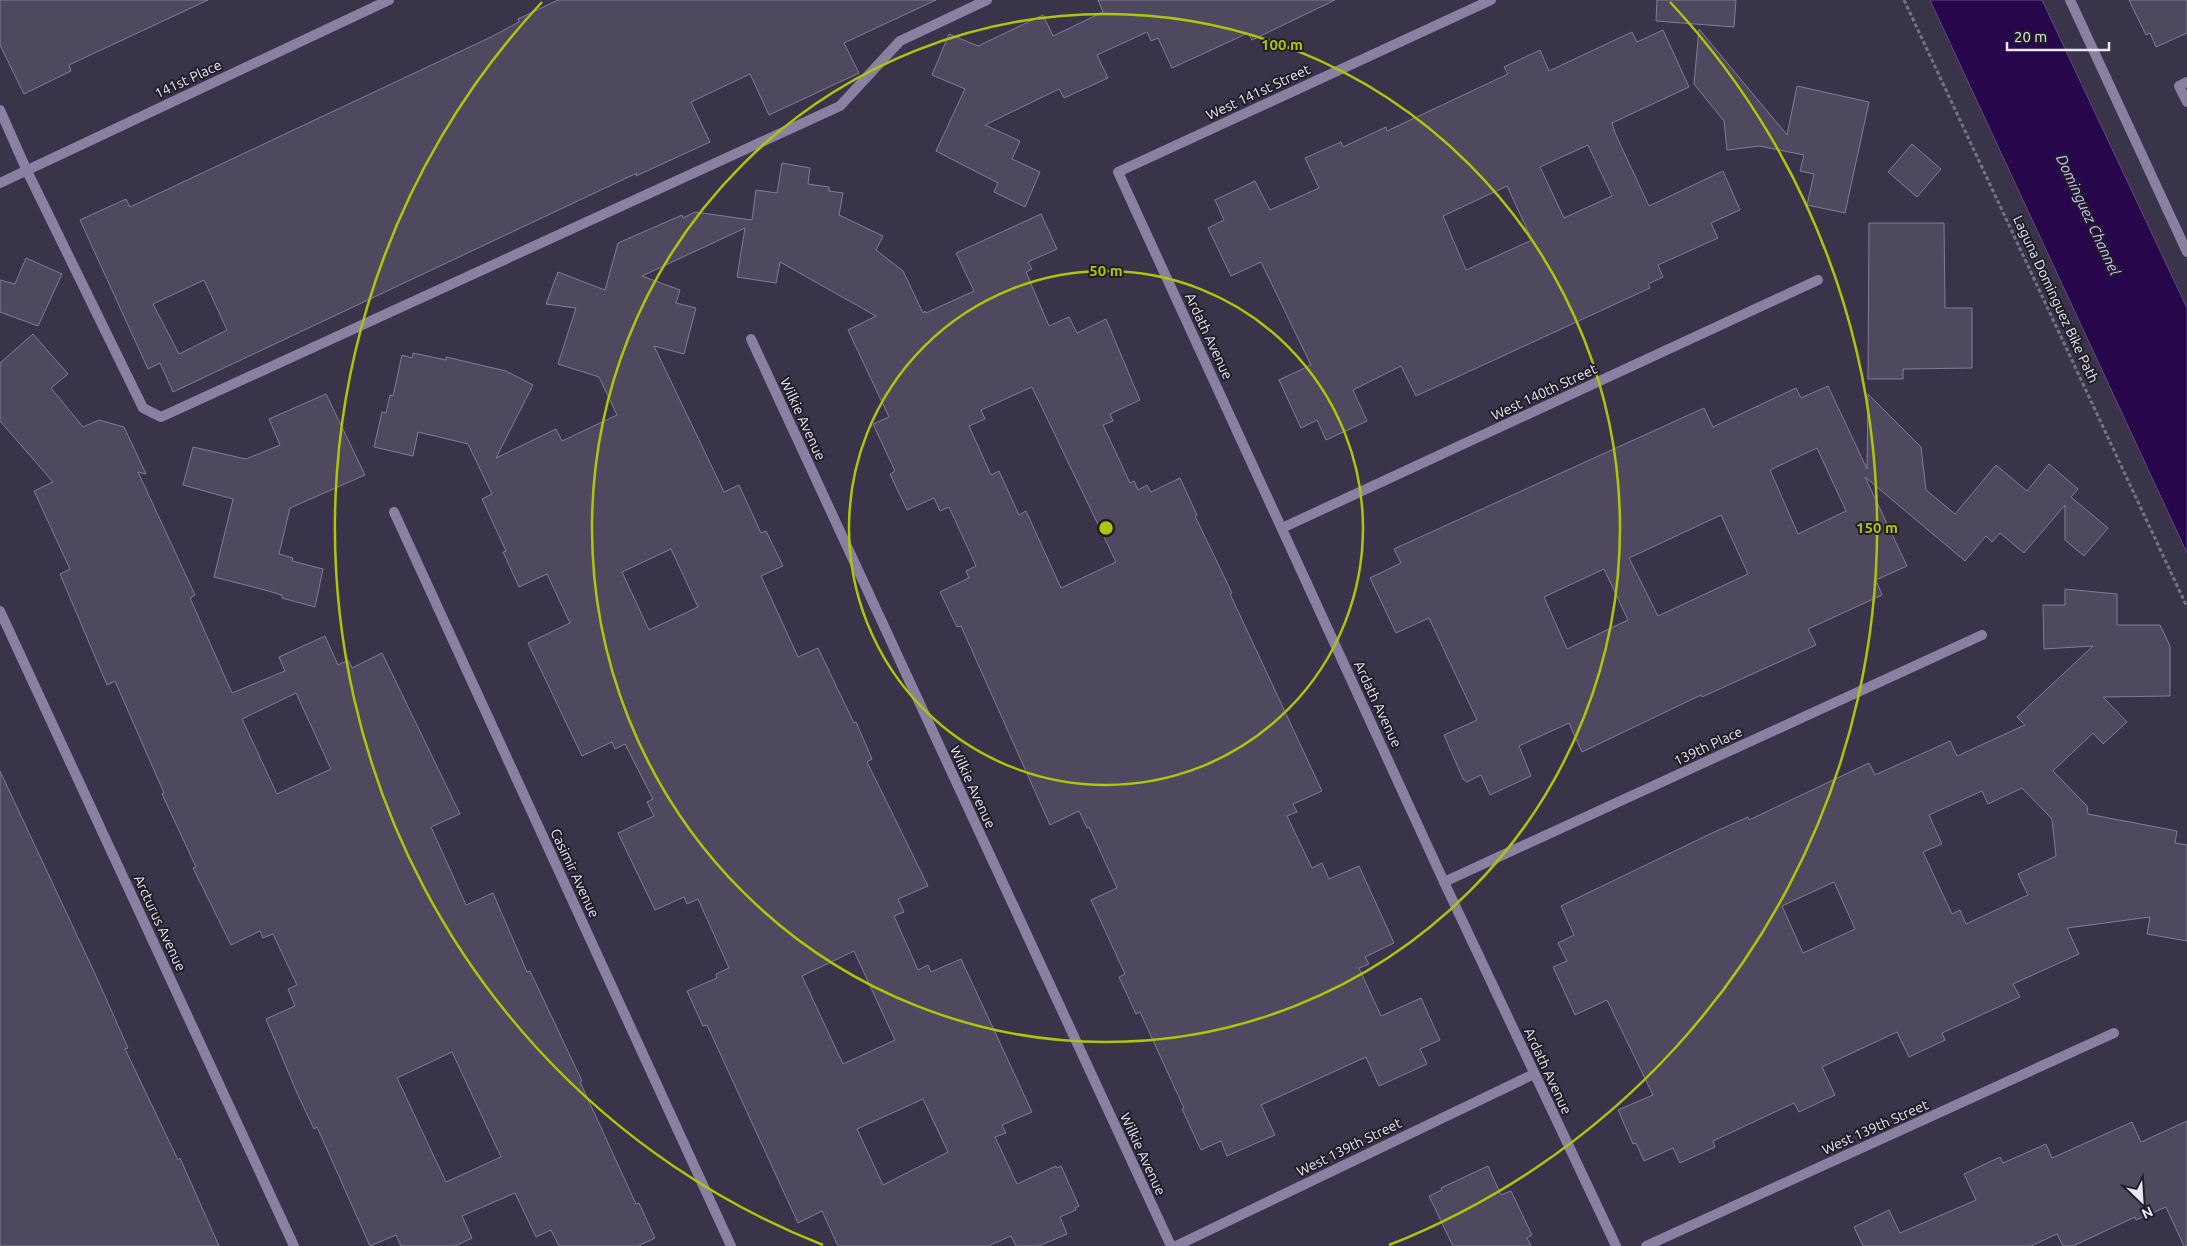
<svg xmlns="http://www.w3.org/2000/svg" width="2187" height="1246" font-family="Ubuntu,sans-serif">
  <style>
    .water { fill: #27064c; stroke: #624a7f }
    .building { fill: #4f4960; stroke: #837c95; fill-rule: evenodd }
    .lines { fill: none; stroke-linecap: round; stroke-linejoin: round }
    .path { stroke: #767184; stroke-width: 3; stroke-dasharray: 4 2.5; stroke-linecap: butt }
    .service { stroke: #8a80a2; stroke-width: 10 }
    .minor { stroke: #8a80a2; stroke-width: 10 }
    .ring { fill: none; stroke: #aec508; stroke-width: 2.5 }
    .labels { text-anchor: middle; stroke-width: 4; stroke-linejoin: round; paint-order: stroke }
    .street-label { font-size: 14px; fill: #ebe7f6; stroke: #201d28 }
    .water-label { font-size: 15px; font-style: italic; fill: #d1bffc; stroke: #201d28 }
    .centre { fill: #aec508; stroke: #201d28; stroke-width: 2.5 }
    .ring-label { font-size: 15px; text-anchor: middle; font-weight: bold; fill: #aec508; stroke: #201d28; stroke-width: 4; stroke-linejoin: round; paint-order: stroke }
  </style>
  <rect width="100%" height="100%" fill="#3a344a"/>
  <polygon class="water" points="1930,0 2042,0 2187,308 2187,553"/>
  <g class="building">
    <polygon points="0,0 208,0 69,65 71,71 24,94 0,45"/>
    <path d="M558 0H936L844 43 859 73 769 115 750 74 691 102 710 142 636 176 637 173 173 392 160 363 148 369 80 220 126 199 130 207 491 37 519 22 518 19ZM204 280 227 330 179 354 153 304Z"/>
    <polygon points="1098,0 1335,0 1252,40 1248,33 1172,68 1158,38 1151,41 1147,32 1097,55 1108,78 1064,98 1059,89 985,125 1020,141 1012,159 1040,172 1025,207 994,192 998,183 936,151 965,89 932,75 949,34 978,46 1043,15 1053,36 1103,12"/>
    <polygon points="1657,0 1736,0 1734,27 1656,21"/>
    <polygon points="2129,0 2187,0 2187,33 2156,47 2150,33 2146,35"/>
    <polygon points="1699,29 1787,135 1797,86 1869,102 1845,213 1807,205 1814,174 1800,171 1804,155 1759,146 1727,150 1724,121 1694,84"/>
    <path d="M1663 30 1689 87 1612 123 1615 133 1649 206 1723 171 1740 210 1711 223 1718 238 1658 265 1663 277 1648 284 1650 288 1416 396 1401 366 1353 390 1367 421 1326 440 1317 420 1301 428 1279 380 1311 365 1261 262 1231 276 1208 228 1224 220 1215 200 1255 181 1270 210 1319 188 1305 158 1341 142 1343 147 1386 127 1387 131 1508 74 1504 67 1540 50 1549 71 1632 32 1637 42ZM1588 145 1612 196 1564 218 1540 167ZM1507 186 1532 240 1466 270 1443 216Z"/>
    <polygon points="1912,144 1941,169 1917,197 1888,172"/>
    <path d="M782 163 810 168 808 184 829 187V191L843 193 839 215 883 236 876 250 903 271 923 313 925 311 926 313 974 291 956 253 1041 214 1057 249 1028 262 1032 269 1026 272 1049 326 1069 317 1077 333 1106 319 1140 400 1110 414 1113 421 1103 425 1130 483 1134 481 1138 490 1147 485 1151 492 1180 478 1197 515 1195 516 1232 593 1230 594 1322 791 1293 804 1297 812 1287 816 1312 868 1322 863 1329 879 1359 866 1394 943 1365 957 1369 964 1359 968 1381 1016 1421 998 1440 1040 1420 1049 1427 1064 1379 1086 1366 1057 1261 1105 1275 1135 1227 1156 1221 1141 1201 1150 1182 1109 1184 1108 1140 1012 1136 1014 1119 977 1125 974 1091 900 1117 888 1089 827 1087 828 1079 811 1050 825 961 626 957 627 940 592 969 578 966 571 976 566 949 507 940 511 934 498 907 510 890 474 895 471 873 424 889 417 848 330 876 316 780 262 776 283 737 277 745 228 642 276 680 290 676 303 696 308 684 354 654 346 724 492 739 485 761 533 766 531 783 566 761 576 798 657 818 648 854 723 856 722 872 759 867 762 928 886 898 899 904 912 894 916 918 970 928 965 931 972 961 959 1032 1112 1002 1125 1006 1133 995 1137 1017 1184 1056 1166 1057 1168 1061 1166 1079 1206 1075 1208 1076 1210 1060 1217 1067 1234 1039 1246H1016L1011 1236 988 1246H838L822 1211 798 1223 707 1025 703 1026 687 991 717 978 716 974 729 968 698 899 687 904 684 897 655 910 618 833 654 816 647 802 653 799 625 744 615 749 612 742 582 756 528 643 570 623 547 574 519 587 503 552 506 551 482 499 492 494 468 444 418 432 413 456 374 447 382 412 386 413 390 395 393 396 402 355 412 358 413 353 446 360V357L506 371 533 385 496 458 556 429 562 441 617 415 599 377 558 364 576 308 546 304 558 272 605 290 618 243 682 215 683 218 695 212 752 220 756 190 777 193ZM1032 387 1116 562 1061 588 1026 511 1019 515 999 471 991 475 969 426 985 419 981 410ZM671 549 698 607 649 630 622 572ZM854 951 895 1040 843 1064 802 976ZM923 1099 948 1152 883 1185 857 1129Z"/>
    <polygon points="1869,223 1944,223 1945,308 1972,308 1972,368 1903,369 1903,379 1868,379"/>
    <polygon points="26,258 62,274 38,326 0,312 0,280 15,284"/>
    <path d="M33 334 68 374 51 388 83 427 99 420 124 427 146 474 138 472 195 595 190 598 232 693 285 671 279 657 325 636 338 665 348 660 352 668 382 653 460 814 431 827 466 905 493 893 527 972 530 971 582 1081 580 1082 636 1204 639 1203 655 1238 638 1246H559L551 1230 536 1237 515 1193 462 1216 472 1238 455 1246H401L396 1235 370 1246 317 1127 314 1129 297 1093 266 1019 295 1006 288 989 297 985 273 934 263 938 260 931 231 945 193 868 196 867 162 794 164 793 115 681 107 685 60 574 70 569 34 491 53 482 0 421V363ZM296 693 331 769 277 794 242 719ZM452 1052 501 1157 446 1182 397 1078Z"/>
    <path d="M1828 386 1867 469 1868 394 1921 447 1926 490 1955 514 1996 465 2027 491 2049 464 2078 489 2071 497 2108 528 2084 556 2065 540V505L2024 553 2000 533 1992 542 1986 536 1965 561 1865 477 1907 566 1876 580 1882 595 1808 629 1816 645 1702 697 1701 695 1582 752 1569 723 1519 746 1531 776 1490 795 1481 775 1467 782 1463 779 1444 735 1477 720 1452 667 1429 618 1396 633 1370 578 1401 563 1394 549 1704 408 1713 427 1796 388 1801 398ZM1817 448 1846 511 1798 534 1770 470ZM1721 515 1748 574 1658 616 1629 558ZM1604 569 1628 620 1567 649 1544 597Z"/>
    <polygon points="326,394 365,475 290,508 279,554 293,558 292,561 323,569 315,607 282,598 282,595 265,590 214,577 233,499 183,485 193,447 246,459 280,445 269,419"/>
    <path d="M2065 589 2117 594V625H2160L2170 646V696L2103 697 2127 722 2103 744 2093 733 2053 771 2087 806 2088 814 2177 831 2175 843 2187 845V941L2147 934 2150 917 2067 928 2079 954 2013 984 2020 997 1942 1033 1945 1040 1909 1057 1897 1032 1822 1067 1835 1095 1799 1112 1794 1103 1713 1141 1715 1147 1680 1163 1673 1148 1644 1161 1636 1143 1633 1144 1618 1110 1653 1095 1607 1000 1575 1015 1553 967 1567 961 1558 943 1574 935 1561 906 1712 833 1748 817 1749 820 1869 763 1875 775 1950 741 1957 756 2025 725 2017 717 2093 646 2044 649 2043 605H2065ZM2022 788 2052 819 2056 856 2018 874 2028 895 1966 924 1960 910 1952 914 1923 852 1942 844 1929 815 1982 791 1988 804ZM1834 882 1855 929 1803 953 1782 906Z"/>
    <polygon points="0,771 96,976 128,1048 125,1049 178,1160 180,1158 219,1246 0,1246"/>
    <polygon points="2187,1121 2187,1246 2184,1246 2166,1207 2136,1220 2135,1217 2073,1246 2063,1246 2057,1234 2031,1246 1863,1246 1854,1227 1889,1210 1900,1233 1976,1200 1964,1174 2000,1157 2003,1163 2046,1144 2052,1158 2132,1122 2141,1142"/>
    <polygon points="1488,1166 1501,1195 1511,1191 1532,1235 1527,1238 1531,1246 1453,1246 1429,1196 1442,1190 1441,1188"/>
  </g>
  <g class="lines">
    <polyline class="path" points="1904,0 2187,607"/>
    <g class="service">
      <polyline points="2070,0 2187,252"/>
      <polyline points="2187,82 2179,86 2187,102"/>
      <polyline points="0,110 27,171 143,408 161,417 840,106 900,41 987,0"/>
    </g>
    <g class="minor">
      <polyline points="1491,0 1118,172 1444,882 1616,1246"/>
      <polyline points="0,183 389,0"/>
      <polyline points="751,339 1171,1246"/>
      <polyline points="394,512 731,1246"/>
      <polyline points="1282,528 1818,280"/>
      <polyline points="0,611 294,1246"/>
      <polyline points="1444,882 1982,635"/>
      <polyline points="1176,1246 1534,1074"/>
      <polyline points="1646,1246 2114,1033"/>
    </g>
  </g>
  <g class="ring">
    <circle cx="1106" cy="528" r="257"/>
    <circle cx="1106" cy="528" r="514"/>
    <path d="M823 1245A771 771 0 0 1 542 2M1670 2A771 771 0 0 1 1389 1245"/>
  </g>
  <g class="labels">
    <g class="street-label">
      <text transform="translate(188 79) rotate(-25)" y="5">141st Place</text>
      <text transform="translate(1258 92) rotate(-25)" y="5">West 141st Street</text>
      <text transform="translate(2056 299) rotate(65)" y="5">Laguna Dominguez Bike Path</text>
      <text transform="translate(1209 336) rotate(65)" y="5">Ardath Avenue</text>
      <text transform="translate(1544 392) rotate(-25)" y="5">West 140th Street</text>
      <text transform="translate(803 419) rotate(65)" y="5">Wilkie Avenue</text>
      <text transform="translate(1378 704) rotate(65)" y="5">Ardath Avenue</text>
      <text transform="translate(1708 746) rotate(-25)" y="5">139th Place</text>
      <text transform="translate(973 787) rotate(65)" y="5">Wilkie Avenue</text>
      <text transform="translate(575 873) rotate(65)" y="5">Casimir Avenue</text>
      <text transform="translate(160 923) rotate(65)" y="5">Arcturus Avenue</text>
      <text transform="translate(1548 1071) rotate(65)" y="5">Ardath Avenue</text>
      <text transform="translate(1875 1127) rotate(-24)" y="5">West 139th Street</text>
      <text transform="translate(1349 1147) rotate(-26)" y="5">West 139th Street</text>
      <text transform="translate(1143 1154) rotate(65)" y="5">Wilkie Avenue</text>
    </g>
    <g class="water-label">
      <text transform="translate(2088 215) rotate(65)" y="5">Dominguez Channel</text>
    </g>
  </g>
  <circle cx="1106" cy="528" r="8" class="centre"/>
  <g class="ring-label">
    <text x="1282" y="50">100 m</text>
    <text x="1106" y="276">50 m</text>
    <text x="1877" y="533">150 m</text>
  </g>
  <g transform="translate(2142 1201) rotate(155)" stroke="#201d28" stroke-width="4" paint-order="stroke">
  <path d="M0-4L9 19L0 12L-9 19Z" fill="#ebe7f6"/>
  <text y="-8" font-size="14" font-weight="bold" text-anchor="middle" fill="#ebe7f6">N</text>
  </g>
  <path d="M2007 42v8h102v-8" fill="none" stroke="#ebe7f6" stroke-width="2.5"/>
  <text x="2014" y="42" font-size="15" fill="#ebe7f6" stroke="#201d28" stroke-width="4" paint-order="stroke">20 m</text>
</svg>
